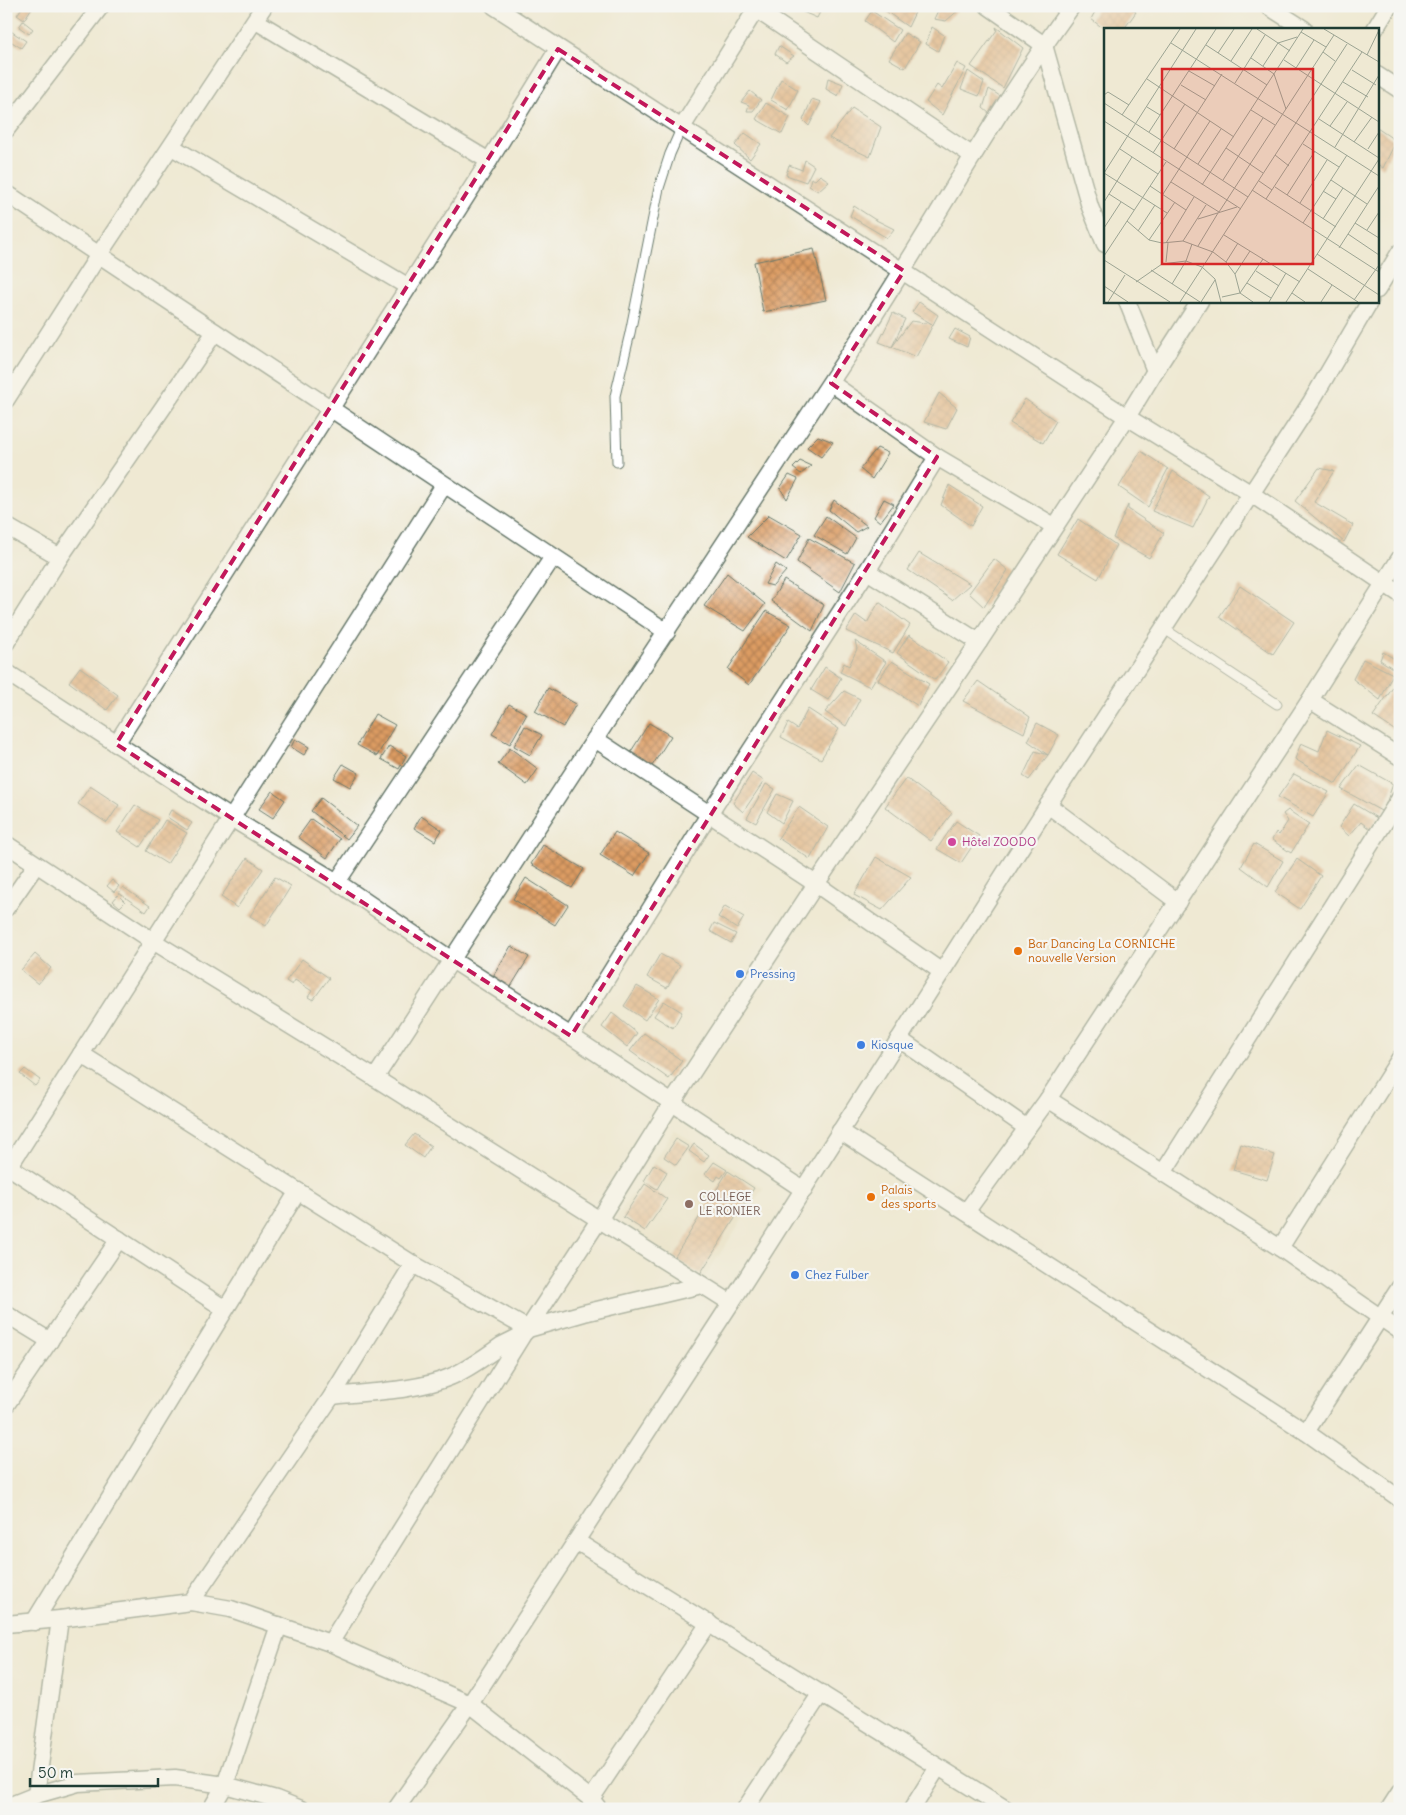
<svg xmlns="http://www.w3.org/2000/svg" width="1406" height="1815" font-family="Delius,sans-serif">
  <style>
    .built { fill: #e5dbba }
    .building { fill: url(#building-cross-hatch) }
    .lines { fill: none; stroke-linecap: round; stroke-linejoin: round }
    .service-casing { stroke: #68796c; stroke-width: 11 }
    .minor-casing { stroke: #68796c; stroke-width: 19 }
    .service { stroke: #fff; stroke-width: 9 }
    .minor { stroke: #fff; stroke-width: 16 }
    .marked { fill: none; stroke: #c2185b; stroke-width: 4; stroke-dasharray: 10 6; stroke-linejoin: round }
    .hotel-dot { fill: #d1479c; stroke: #f6f6f2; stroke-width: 2 }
    .food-dot { fill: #e8710a; stroke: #f6f6f2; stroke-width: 2 }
    .shop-dot { fill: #3f7fe0; stroke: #f6f6f2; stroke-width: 2 }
    .education-dot { fill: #8d6e63; stroke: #f6f6f2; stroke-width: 2 }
    .labels { text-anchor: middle; stroke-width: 4.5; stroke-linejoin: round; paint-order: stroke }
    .hotel-label { font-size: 12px; fill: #b23c85; stroke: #f6f6f2; text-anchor: start }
    .food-label { font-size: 12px; fill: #c56008; stroke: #f6f6f2; text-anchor: start }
    .shop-label { font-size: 12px; fill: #366cbe; stroke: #f6f6f2; text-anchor: start }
    .education-label { font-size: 12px; fill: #785e54; stroke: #f6f6f2; text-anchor: start }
    .inset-road { fill: none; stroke: #9ca493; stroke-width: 1 }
    .view { fill: #d62828; fill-opacity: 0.15; stroke: #d62828; stroke-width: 2.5 }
    .inset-edge { fill: none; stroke: #1f3d34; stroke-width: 2.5 }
  </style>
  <defs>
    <pattern id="building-cross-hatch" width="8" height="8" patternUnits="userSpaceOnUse" patternTransform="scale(1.25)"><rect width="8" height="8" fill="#dc9b62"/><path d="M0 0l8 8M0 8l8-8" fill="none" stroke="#b28052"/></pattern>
  </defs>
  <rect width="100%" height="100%" fill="#f6f6f2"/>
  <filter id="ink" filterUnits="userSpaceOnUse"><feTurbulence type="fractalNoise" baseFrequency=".02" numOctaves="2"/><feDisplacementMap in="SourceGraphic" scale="10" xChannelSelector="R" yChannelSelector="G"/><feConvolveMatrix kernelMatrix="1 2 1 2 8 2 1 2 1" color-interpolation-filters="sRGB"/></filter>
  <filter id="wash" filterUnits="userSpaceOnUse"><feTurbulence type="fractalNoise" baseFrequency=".0096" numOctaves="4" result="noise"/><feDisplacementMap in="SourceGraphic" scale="20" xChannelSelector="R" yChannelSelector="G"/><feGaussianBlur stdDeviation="1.12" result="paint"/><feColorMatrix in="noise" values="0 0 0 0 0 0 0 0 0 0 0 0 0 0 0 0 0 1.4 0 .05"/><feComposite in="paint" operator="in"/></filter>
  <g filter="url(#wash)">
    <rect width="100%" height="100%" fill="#efe9d3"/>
    <polygon class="built" points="674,1130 763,1188 704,1278 615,1220"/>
    <g id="blocks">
      <g class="building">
        <polygon points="23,6 33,6 24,20 17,15"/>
        <polygon points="805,6 823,6 817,18 803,12"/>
        <polygon points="884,6 918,6 908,27 883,9"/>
        <polygon points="940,6 960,6 961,8 946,21 934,19"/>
        <polygon points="1098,6 1128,6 1136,12 1124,29 1104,29 1091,19"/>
        <polygon points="872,11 900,30 893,42 865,21"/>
        <polygon points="23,21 33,29 29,34 19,27"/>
        <polygon points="932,27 944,35 938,51 926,44"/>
        <polygon points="996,27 1023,48 1003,88 971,66 997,30"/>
        <polygon points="6,28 26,41 21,48 6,38"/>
        <polygon points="905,33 920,42 905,68 889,59"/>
        <polygon points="779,46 794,56 786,62 775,54"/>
        <polygon points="957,63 966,68 942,115 926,102 937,85 942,89"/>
        <polygon points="968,71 984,82 979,96 961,89"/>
        <polygon points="828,78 843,84 838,96 826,89"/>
        <polygon points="781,79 798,90 788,110 771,100"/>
        <polygon points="989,89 1000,96 990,114 983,108"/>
        <polygon points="750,91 761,100 753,111 747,111 749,105 741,102"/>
        <polygon points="812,99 821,102 809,126 803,120"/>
        <polygon points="766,103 790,117 782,134 756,119"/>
        <polygon points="852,108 881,127 870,157 829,138"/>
        <polygon points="1377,128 1396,141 1383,168 1377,164"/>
        <polygon points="745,133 761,144 750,159 735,145"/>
        <polygon points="805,160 814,166 806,182 786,175 789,165 802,170"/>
        <polygon points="820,175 829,181 818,191 809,186 811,178 815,180"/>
        <polygon points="854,206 874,219 894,229 887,238 850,216"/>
        <polygon points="814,249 826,300 763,312 754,262"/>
        <polygon points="919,302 938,315 916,357 892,347 911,321 932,324 912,312"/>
        <polygon points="893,313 905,319 892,347 879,342"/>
        <polygon points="955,329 970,337 967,347 949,339"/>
        <polygon points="939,393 957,408 946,429 924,422"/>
        <polygon points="1025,399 1056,421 1043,443 1010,423"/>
        <polygon points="818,436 833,442 821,457 807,447"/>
        <polygon points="877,448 888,453 872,479 860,469"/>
        <polygon points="1141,451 1168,469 1148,507 1119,487"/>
        <polygon points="800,461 811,466 801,474 793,468"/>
        <polygon points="1319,468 1334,471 1314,502 1353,525 1344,542 1295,501"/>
        <polygon points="1173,471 1209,496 1193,528 1152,511"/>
        <polygon points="789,475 798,479 787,499 780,488"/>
        <polygon points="949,485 982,506 971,526 941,505"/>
        <polygon points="884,499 894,504 880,522 874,517"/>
        <polygon points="834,500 867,526 856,532 829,510"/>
        <polygon points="1128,505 1128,509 1164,533 1149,558 1113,538"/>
        <polygon points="769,515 802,534 786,561 747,537"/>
        <polygon points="826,516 856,538 847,554 814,535"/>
        <polygon points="1078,519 1116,545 1098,579 1057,554"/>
        <polygon points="809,538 855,563 840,592 797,562"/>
        <polygon points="919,553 970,584 952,600 908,570"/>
        <polygon points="994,559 1008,570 984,607 969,593"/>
        <polygon points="776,564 786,571 773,586 765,584"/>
        <polygon points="727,573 765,604 745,631 704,606"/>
        <polygon points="784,580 824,605 812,631 771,601"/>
        <polygon points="1240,586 1294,622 1273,654 1219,617"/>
        <polygon points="879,602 910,625 893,653 846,631 856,615 867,623"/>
        <polygon points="766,611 791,625 749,685 728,669"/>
        <polygon points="909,635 948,662 935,680 897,653"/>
        <polygon points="855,641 886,662 870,687 840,672 844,663 849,666 857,649"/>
        <polygon points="1383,652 1400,662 1400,667 1397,671 1380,660"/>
        <polygon points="1363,659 1393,674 1380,700 1353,679"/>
        <polygon points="892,661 929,684 918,706 878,680"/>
        <polygon points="80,667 118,695 107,710 69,682"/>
        <polygon points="825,667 841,678 828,700 811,690"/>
        <polygon points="978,681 1030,717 1024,733 963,701"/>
        <polygon points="1397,682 1400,683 1400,734 1373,716"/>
        <polygon points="548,688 576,704 563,727 535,711"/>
        <polygon points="844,691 860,699 846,726 825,712"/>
        <polygon points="509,704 527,714 510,744 492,734"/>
        <polygon points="808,709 839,729 821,759 781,737 788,723 797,729"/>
        <polygon points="375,714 395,725 377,756 357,745"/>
        <polygon points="649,723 671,736 652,766 630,753"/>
        <polygon points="1037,723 1059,735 1048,755 1029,780 1023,776 1035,751 1048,755 1028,741"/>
        <polygon points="525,726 542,735 530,755 514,746"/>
        <polygon points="1327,730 1360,746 1336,784 1295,759 1301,743 1319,751"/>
        <polygon points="295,739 309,747 304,755 291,747"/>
        <polygon points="389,746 406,756 399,769 381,759"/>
        <polygon points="510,748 538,769 527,785 498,764"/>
        <polygon points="343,764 359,773 350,787 334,778"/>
        <polygon points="1359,765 1393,784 1383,812 1341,789"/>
        <polygon points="752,773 764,781 743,812 733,803"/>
        <polygon points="1294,774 1329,792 1313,817 1278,797"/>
        <polygon points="906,778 952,813 931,841 885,807"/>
        <polygon points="766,784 775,789 756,823 747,818"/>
        <polygon points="90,786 119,805 107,823 78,804"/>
        <polygon points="272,791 285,800 273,818 259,809"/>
        <polygon points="777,794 793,801 782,823 767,812"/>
        <polygon points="321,798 357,826 347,839 311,811"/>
        <polygon points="1354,804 1377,818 1371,830 1361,822 1349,836 1339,827"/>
        <polygon points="135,805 158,820 140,847 117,832"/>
        <polygon points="799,807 828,827 810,859 778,838"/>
        <polygon points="171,810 192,823 187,830 167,817"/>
        <polygon points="1288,810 1309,824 1291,853 1272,840 1276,832 1279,835 1288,821 1283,814"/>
        <polygon points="421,816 442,830 435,841 414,828"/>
        <polygon points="311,819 340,839 327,858 298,837"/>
        <polygon points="165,820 187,833 167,864 146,851"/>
        <polygon points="956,821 979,836 961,863 937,849"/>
        <polygon points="615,832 649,853 634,876 600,855"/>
        <polygon points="1254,844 1283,861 1268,887 1241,867"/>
        <polygon points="543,845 584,869 572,888 531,864"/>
        <polygon points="876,857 911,877 882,910 854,895"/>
        <polygon points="247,858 263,869 237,908 221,897"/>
        <polygon points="1297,859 1321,876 1300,909 1275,892"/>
        <polygon points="275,877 291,886 266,926 250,916"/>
        <polygon points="526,878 568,905 555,925 513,899"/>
        <polygon points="112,880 119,886 114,892 107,886"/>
        <polygon points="123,887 150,906 146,912 119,893"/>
        <polygon points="118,895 125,902 120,907 113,901"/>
        <polygon points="725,906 744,917 737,929 718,917"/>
        <polygon points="714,923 736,934 731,943 710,931"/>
        <polygon points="511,946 529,957 510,988 492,978"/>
        <polygon points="35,954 51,968 38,984 21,970"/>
        <polygon points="660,954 680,965 667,988 647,977"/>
        <polygon points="302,959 329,978 313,1000 308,997 312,991 295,980 292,985 286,981"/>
        <polygon points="637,986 659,999 645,1020 624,1006"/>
        <polygon points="664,1001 682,1012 673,1028 654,1016"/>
        <polygon points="612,1013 637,1033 627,1047 602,1027"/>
        <polygon points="644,1033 682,1061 669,1079 630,1051"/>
        <polygon points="25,1069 40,1080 35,1086 20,1074"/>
        <polygon points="414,1134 431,1146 423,1158 405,1145"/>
        <polygon points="676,1139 689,1147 676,1165 664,1157"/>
        <polygon points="694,1144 709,1155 704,1162 689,1151"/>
        <polygon points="1241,1144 1275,1155 1267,1180 1233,1170"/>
        <polygon points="714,1162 727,1170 721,1178 718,1176 715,1181 705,1174"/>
        <polygon points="654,1164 667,1172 657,1189 644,1181"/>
        <polygon points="728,1171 754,1188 700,1274 674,1258"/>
        <polygon points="645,1184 667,1199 645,1231 623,1217"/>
      </g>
    </g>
  </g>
  <g filter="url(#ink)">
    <use href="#blocks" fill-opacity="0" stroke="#68796c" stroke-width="1"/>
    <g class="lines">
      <g class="service-casing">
        <g id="service">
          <polyline points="617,462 615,396 630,333 659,188 670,154 681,129"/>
          <polyline points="1163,628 1277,704"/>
        </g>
      </g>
      <g class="minor-casing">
        <g id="minor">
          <polyline points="494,6 1127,417 1250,493 1400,594"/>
          <polyline points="751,6 973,156"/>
          <polyline points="988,6 1044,45 1090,207 1105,244"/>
          <polyline points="1268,6 1304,29"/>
          <polyline points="256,21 489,161"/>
          <polyline points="1375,29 1389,6"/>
          <polyline points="1377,75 1400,90"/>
          <polyline points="681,129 758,6"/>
          <polyline points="6,130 101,6"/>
          <polyline points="172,147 407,286"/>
          <polyline points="6,193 667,632"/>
          <polyline points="1377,290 1400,252"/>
          <polyline points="1127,301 1155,371"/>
          <polyline points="831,383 937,457 1054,526"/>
          <polyline points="6,400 100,253 264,6"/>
          <polyline points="6,526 60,557"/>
          <polyline points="867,571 979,642"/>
          <polyline points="6,643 60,557 215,332"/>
          <polyline points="6,672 231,818 337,882 452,960 571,1036 804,1190"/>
          <polyline points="1310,700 1400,757"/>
          <polyline points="595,739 816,884 942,972"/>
          <polyline points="116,744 489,161 558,49"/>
          <polyline points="1048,805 1178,902"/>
          <polyline points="6,844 153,941 375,1078 731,1303"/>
          <polyline points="337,882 553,557"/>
          <polyline points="6,908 36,865"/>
          <polyline points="571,1036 710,813 867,571 937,457"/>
          <polyline points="899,1039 1027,1128"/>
          <polyline points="81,1054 413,1264 528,1329 599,1220 672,1103 816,884 979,642 1127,417 1155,371 1200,301"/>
          <path d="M375 1078C449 965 521 851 595 739 684 605 773 471 861 336 932 227 995 112 1072 6"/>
          <polyline points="1048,1099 1280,1248 1400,1331"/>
          <polyline points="840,1131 1306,1432 1400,1499"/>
          <polyline points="6,1165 225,1309"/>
          <polyline points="9,1167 444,485"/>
          <polyline points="1163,1173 1400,798"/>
          <polyline points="966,1212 1048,1099 1310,700 1400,558"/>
          <polyline points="1280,1248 1400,1058"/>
          <polyline points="6,1314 50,1341"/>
          <path d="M332 1396C368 1392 417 1391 450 1377 467 1370 483 1358 499 1347 509 1340 520 1339 528 1329L584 1313 702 1285"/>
          <polyline points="6,1405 119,1239"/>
          <polyline points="1306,1432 1400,1287"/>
          <polyline points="576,1541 1006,1809"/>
          <polyline points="191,1602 231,1609 330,1643 470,1704 591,1799 599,1809"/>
          <polyline points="34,1622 298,1191"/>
          <polyline points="6,1624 60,1619 191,1602 332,1396 413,1264"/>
          <polyline points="330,1643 522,1336"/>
          <polyline points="36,1795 60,1619"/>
          <polyline points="591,1799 709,1623"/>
          <polyline points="6,1807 36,1795 78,1783 175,1778 225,1785 276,1799 301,1809"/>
          <polyline points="211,1809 225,1785 279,1625"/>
          <polyline points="396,1809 470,1704 731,1303 1048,805 1311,402 1370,301"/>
          <polyline points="745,1809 821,1693"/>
          <polyline points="912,1809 938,1767"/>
          <polyline points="1389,1809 1400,1792"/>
        </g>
      </g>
      <use href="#service" class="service"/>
      <use href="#minor" class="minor"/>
    </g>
  </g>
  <path d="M0 0H1406V1815H0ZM558 49 904 271 831 383 937 457 571 1036 116 744Z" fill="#efe9d3" fill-opacity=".55" fill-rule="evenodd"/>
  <path class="marked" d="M558 49 904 271 831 383 937 457 571 1036 116 744Z"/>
  <circle class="hotel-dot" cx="952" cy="842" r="5"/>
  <g class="food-dot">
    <circle cx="1018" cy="951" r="5"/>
    <circle cx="871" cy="1197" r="5"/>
  </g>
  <g class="shop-dot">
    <circle cx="740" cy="974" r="5"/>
    <circle cx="861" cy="1045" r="5"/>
    <circle cx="795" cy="1275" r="5"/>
  </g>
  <circle class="education-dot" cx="689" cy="1204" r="5"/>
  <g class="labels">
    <g class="hotel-label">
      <text x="962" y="846">Hôtel ZOODO</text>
    </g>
    <g class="food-label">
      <text x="1028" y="948">Bar Dancing La CORNICHE<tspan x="1028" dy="14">nouvelle Version</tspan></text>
      <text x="881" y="1194">Palais<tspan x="881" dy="14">des sports</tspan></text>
    </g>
    <g class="shop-label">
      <text x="750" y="978">Pressing</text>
      <text x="871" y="1049">Kiosque</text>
      <text x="805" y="1279">Chez Fulber</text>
    </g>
    <g class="education-label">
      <text x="699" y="1201">COLLEGE<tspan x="699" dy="14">LE RONIER</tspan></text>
    </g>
  </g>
  <g transform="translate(1104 28)">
    <rect width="275" height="275" fill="#efe9d3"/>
    <path class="inset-road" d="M153 1 186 23M220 1 275 34M197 4 222 19M67 15 275 148M102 17 163 57M219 24 231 33M114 25 130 1M263 27 275 2M147 30 170 46 182 81M180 32 275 94M127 33 148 1M159 38 174 15 193 9M192 40 210 12M248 42 272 57M85 43 111 58M43 51 130 109M239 54 264 69M131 55 161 7M77 57 102 72M0 67 4 64 25 77M0 75 144 169M43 79 56 87M147 82 171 97M18 87 76 1M215 91 275 130M0 93 137 181M226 98 243 74M45 104 112 1M250 114 268 89M199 116 235 139M231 119 275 47M122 120 159 145M16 121 54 146M70 121 118 46M264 121 275 104M49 125 81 76M171 127 185 138M94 136 117 101M0 145 92 1M0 145 63 185M119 152 159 90M227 152 263 176M155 153 168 162M67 154 115 184 230 7M98 157 199 1M46 158 82 182M171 159 232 199M148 162 275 244M219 163 232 171M5 166 30 182M59 166 106 93M183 167 211 123M162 171 258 24M0 174 28 129M196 175 223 132M94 191 133 179M219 191 239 160M23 193 45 212 58 215 79 213 102 177M199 195 243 127M251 195 275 210M0 200 17 174M263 202 275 184M34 203 51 177M244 206 275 227M120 207 196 254M45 212 71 174M79 213 109 224 122 234 131 246 136 265 149 274M62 215 90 169M94 218 114 185M235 220 275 158M213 226 275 267M0 228 62 134M0 232 66 274M62 234 64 215M122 234 134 215M204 241 254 274M47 242 96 274M152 243 175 258M131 246 146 223M32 254 58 236 82 233 98 239 111 251 117 274M143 255 167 270M68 256 82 233 88 216M0 258 24 274M188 265 201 274M118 269 136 265 159 231M250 272 275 237M4 274 21 247M76 274 243 16M97 274 111 252M165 274 182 245M182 274 275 131M217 274 228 257"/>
    <path class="view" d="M58 41H209V236H58Z"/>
    <rect width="275" height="275" class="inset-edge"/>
  </g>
  <rect width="1406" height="1815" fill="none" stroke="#f6f6f2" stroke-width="25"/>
  <path d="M30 1778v8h128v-8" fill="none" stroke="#1f3d34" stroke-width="2.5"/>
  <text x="38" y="1778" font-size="15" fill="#1f3d34" stroke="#f6f6f2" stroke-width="4" paint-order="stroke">50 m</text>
</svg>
